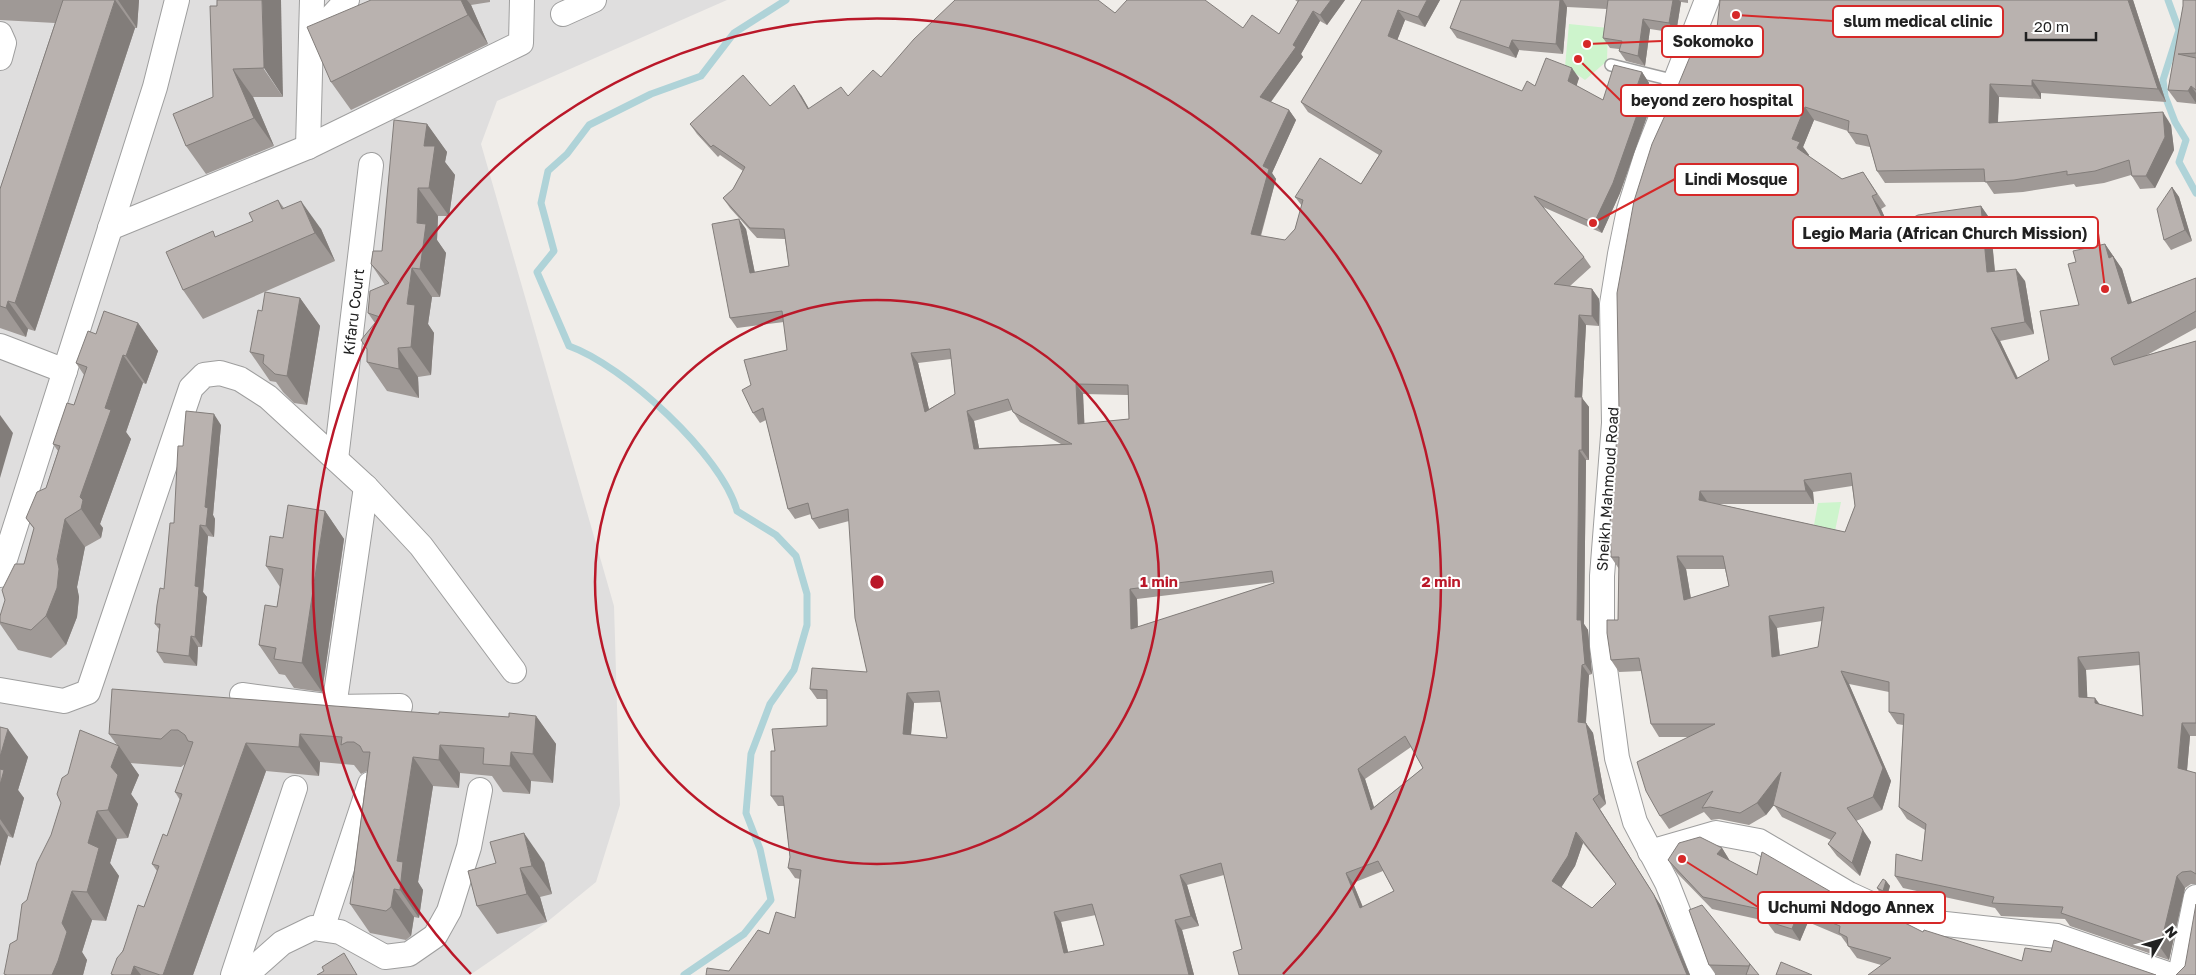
<svg xmlns="http://www.w3.org/2000/svg" width="2196" height="975" font-family="'Golos Text',sans-serif">
  <style>
    .residential { fill: #dfdede }
    .park { fill: #cdf4cc }
    .lines { fill: none; stroke-linecap: round; stroke-linejoin: round }
    .stream { stroke: #afd3d8; stroke-width: 7 }
    .lane-casing { stroke: #9e9e9e; stroke-width: 14 }
    .street-casing { stroke: #9e9e9e; stroke-width: 26 }
    .lane { stroke: #fff; stroke-width: 11 }
    .street { stroke: #fff; stroke-width: 24 }
    .wall { fill: #9f9996; fill-rule: evenodd }
    .shaded-wall { fill: #827d7a }
    .building { fill: #b9b2af; stroke: #827d7a; fill-rule: evenodd }
    .ring { fill: none; stroke: #ba1829; stroke-width: 2.5 }
    .labels { text-anchor: middle; stroke-width: 4; stroke-linejoin: round; paint-order: stroke }
    .street-label { font-size: 15px; fill: #212121; stroke: #fff }
    .centre { fill: #ba1829; stroke: #fff; stroke-width: 2.5 }
    .ring-label { font-size: 15px; text-anchor: middle; font-weight: bold; fill: #ba1829; stroke: #fff; stroke-width: 4; stroke-linejoin: round; paint-order: stroke }
    .leader { fill: none; stroke: #d62828; stroke-width: 2 }
    .callout-dot { fill: #d62828; stroke: #fff; stroke-width: 2 }
    .callout { fill: #fff; stroke: #d62828; stroke-width: 2 }
    .callout-label { font-size: 16px; text-anchor: middle; font-weight: bold; fill: #212121 }
  </style>
  <rect width="100%" height="100%" fill="#f0ede9"/>
  <polygon class="residential" points="0,0 727,0 497,101 481,144 614,606 620,805 596,882 547,922 470,975 0,975"/>
  <g class="park">
    <polygon points="1569,24 1608,28 1607,61 1585,80 1565,66"/>
    <polygon points="1841,502 1835,531 1814,525 1818,503"/>
  </g>
  <g class="lines">
    <g class="stream">
      <polyline points="2168,0 2179,30 2163,80 2165,96 2175,122 2186,140 2179,162 2196,193"/>
      <path d="M684 975 744 934 771 900 760 849 746 813 751 754 770 704 794 670 807 625V594L796 556 776 535 737 511C722 455 623 365 569 346L537 272 554 251 541 203 548 171 567 154 589 125 651 94 701 76 734 33 786 0"/>
    </g>
    <g class="lane-casing">
      <polyline id="lane" points="1611,65 1676,81"/>
    </g>
    <g class="street-casing">
      <g id="street">
        <polyline points="563,14 594,0"/>
        <polyline points="0,34 4,43 0,58"/>
        <polyline points="311,39 347,0"/>
        <polyline points="308,147 312,0"/>
        <polyline points="110,228 308,147 521,43 522,0"/>
        <polyline points="0,346 65,371"/>
        <polyline points="336,459 371,165"/>
        <polyline points="0,575 155,87 177,0"/>
        <polyline points="0,690 64,701 88,692 191,388 204,375 220,373 240,379 268,397 366,487 421,546 514,671"/>
        <polyline points="242,695 334,707 400,706"/>
        <polyline points="334,707 366,487"/>
        <polyline points="1650,852 1716,833 1759,841 1849,894 1886,911 1927,922 2057,936 2171,975"/>
        <polyline points="322,929 370,784"/>
        <polyline points="233,975 295,788"/>
        <polyline points="246,975 282,943 313,928 340,932 385,957 409,954 435,936 449,911 469,847 480,790"/>
        <polyline points="1703,975 1667,883 1635,822 1617,758 1602,646 1602,576 1614,423 1612,304 1620,254 1629,210 1646,156 1707,0"/>
        <polyline points="2180,975 2196,897"/>
      </g>
    </g>
    <use href="#lane" class="lane"/>
    <use href="#street" class="street"/>
  </g>
  <g class="wall">
    <polygon points="0,0 139,0 137,28 135,28 35,331 28,329 26,337 0,328 0,189 55,23 0,20"/>
    <polygon points="217,0 283,97 253,97 274,146 206,174 186,146 213,97"/>
    <polygon points="371,0 490,0 490,2 471,5 488,44 351,110 331,82"/>
    <path d="M1295 0H1345L1327 25 1320 21 1301 54 1303 57 1271 102 1289 110 1296 120 1272 173 1276 179 1261 236 1285 240 1295 229 1302 206 1295 197 1361 184 1379 155 1308 112 1301 102 1362 0H1440L1425 27 1405 20 1397 40 1522 91 1535 86 1579 78 1576 86 1603 100 1642 72 1649 83 1645 95 1651 105 1620 193 1602 233 1543 207 1584 257 1591 267 1570 286 1592 289 1599 299V326L1586 325 1582 398 1589 407V460H1586L1584 624 1588 630 1592 674 1589 675 1586 723 1593 733 1606 804 1600 809 1661 906 1242 949 1224 875 1187 885 1199 926 1182 930 1194 975 729 971 769 934 795 918 800 879 795 878 788 868 790 857 784 806H778L771 796 775 751 827 726V699H817L810 689 867 672 849 521 819 529 812 519 811 514 795 519 788 509 766 420 760 423 753 413 751 385 787 350 784 322 737 328 730 318 746 229 755 273 789 266 785 239 757 238 730 208 723 198 733 189 743 171 720 155 718 157 697 134 690 124 770 106 801 95 809 109 848 96 881 77 1115 13 1243 28 1279 34 1298 2ZM951 359 955 394 929 409 918 363ZM1083 394 1128 395 1129 419 1084 424ZM1012 410 1020 422 1061 444 979 448 974 421ZM1274 582V583L1138 627 1137 599ZM941 702 947 738 911 735 914 703ZM1411 747 1423 768 1374 807 1365 779ZM1583 843 1616 884 1592 908 1561 887 1575 866ZM1383 871 1394 891 1363 907 1353 883ZM1096 915 1104 945 1068 953 1061 922Z"/>
    <polygon points="1461,0 1688,0 1688,3 1681,2 1676,33 1650,29 1645,66 1626,61 1619,51 1619,49 1610,48 1603,38 1607,9 1567,7 1563,54 1519,50 1516,58 1457,38 1450,28"/>
    <path d="M1719 0H2133L2166 102 2041 93V99L1999 97 1998 123 2171 125 2174 150 2155 188 2140 189 2132 176 2131 175 2104 183 2076 187 2074 184 2023 192 1994 194 1986 182 1885 183 1877 171 1870 147 1856 144 1848 132V131L1814 120 1803 147 1809 155 1808 156 1842 179 1863 172 1886 206 1881 209 1890 229 1981 206 1990 219 1995 271 2025 281 2034 334 2000 341 2018 378 2049 360 2079 305 2076 262 2105 244 2122 269 2132 302 2196 278V328L2147 355 2196 341V736H2190L2187 771 2196 773V884H2191L2185 888 2169 960 2070 926 2065 919 2001 916 1995 908 1903 888 1895 876 1922 861 1925 830 1907 819 1899 807 1903 725 1897 724 1889 712V692L1849 684 1891 781 1882 810 1856 821 1871 842 1860 876 1837 856 1828 844 1831 840 1782 817 1774 805 1766 815 1749 825 1719 819 1711 820 1704 812 1669 829 1660 816 1690 737H1659L1651 724 1642 671 1619 672 1611 660 1618 620 1619 569 1611 557 1675 101 1715 47 1720 2ZM1852 486 1855 506 1845 532 1718 504H1814L1813 492ZM1686 569H1725L1729 586 1691 598ZM1822 621 1818 647 1780 656 1777 628ZM2140 665 2143 716 2099 704 2087 697 2086 670Z"/>
    <polygon points="2196,0 2196,104 2177,102 2168,90 2183,6"/>
    <polygon points="427,124 447,152 445,162 455,175 449,216 438,216 437,240 446,253 440,297 432,297 428,324 434,333 431,375 418,377 419,398 387,391 367,362 375,323 368,313 385,285 371,264 382,251"/>
    <polygon points="2172,187 2179,197 2192,241 2171,250 2164,240"/>
    <polygon points="278,200 284,208 321,229 335,261 203,319 183,290 217,237 253,221"/>
    <polygon points="300,298 320,326 307,405 294,403 283,392 276,382 270,381 250,352"/>
    <polygon points="138,323 158,351 146,384 143,383 126,432 131,439 100,524 103,528 101,538 85,547 77,587 79,597 77,617 66,645 51,658 18,650 0,624 0,616 24,564 34,529 26,518 46,488 58,451 53,444 74,405 84,375 76,363 96,334"/>
    <polygon points="221,425 213,515 215,519 214,537 208,536 203,592 207,597 202,647 198,647 197,666 164,663 157,652 159,629 155,624 164,589 174,523 183,446"/>
    <polygon points="325,511 344,539 322,692 294,688 285,675 279,674 259,645 277,607 280,587 266,566 283,538"/>
    <polygon points="439,714 509,717 536,716 556,744 553,783 531,781 530,794 503,792 492,776 460,773 459,788 433,786 418,882 423,890 419,918 414,917 411,936 406,940 370,933 350,904 367,771 361,774 354,765 320,762 319,776 266,771 193,975 112,975 111,974 144,907 157,871 152,864 167,836 180,800 175,792 185,764 181,767 130,763 139,775 131,794 138,804 128,838 117,839 110,863 119,876 106,921 92,920 82,952 87,960 83,975 5,975 4,974 17,940 27,900 117,745 109,734"/>
    <polygon points="0,727 28,757 18,790 24,798 13,838 8,836 0,866"/>
    <polygon points="1722,848 1730,861 1757,875 1833,893 1869,911 1923,932 2022,961 1881,965 1857,958 1841,936 1808,922 1800,941 1775,933 1766,921 1712,909 1677,873 1668,860"/>
    <polygon points="544,862 552,894 540,897 547,922 497,934 477,906 468,871"/>
    <polygon points="1886,881 1890,886 1887,896 1880,893 1877,888"/>
    <polygon points="1689,910 1759,975 1716,975 1709,965"/>
  </g>
  <g class="shaded-wall">
    <polygon points="115,0 135,28 35,331 15,303"/>
    <polygon points="118,0 139,0 137,28"/>
    <polygon points="262,0 281,0 283,97 264,68"/>
    <polygon points="461,0 467,0 471,5 488,44 468,15"/>
    <polygon points="1331,0 1345,0 1327,25 1320,15"/>
    <polygon points="1427,0 1440,0 1425,27 1418,17"/>
    <polygon points="1560,0 1563,0 1567,7 1563,54 1556,44"/>
    <polygon points="1673,0 1679,0 1681,2 1676,33 1669,23"/>
    <polygon points="2128,0 2133,0 2166,102 2158,89"/>
    <polygon points="1398,10 1405,20 1395,46 1388,36"/>
    <polygon points="1313,11 1320,21 1301,54 1303,57 1267,107 1260,97 1293,45"/>
    <polygon points="1643,19 1650,29 1645,66 1638,56"/>
    <polygon points="1512,40 1519,50 1516,58 1509,48"/>
    <polygon points="1572,68 1579,78 1575,91 1568,81"/>
    <polygon points="233,69 253,97 274,146 254,118"/>
    <polygon points="1642,72 1649,83 1645,95 1651,105 1620,193 1602,233 1594,223"/>
    <polygon points="2032,80 2041,93 2041,99 2032,86"/>
    <polygon points="1990,84 1999,97 1997,136 1989,123"/>
    <polygon points="794,85 801,95 815,119 808,109"/>
    <polygon points="2191,86 2196,93 2196,103 2188,91"/>
    <polygon points="1805,107 1814,120 1803,147 1809,155 1806,160 1792,139"/>
    <polygon points="1289,110 1296,120 1272,173 1276,179 1258,244 1251,234 1263,166"/>
    <polygon points="2163,112 2171,125 2174,150 2155,188 2146,176"/>
    <polygon points="427,124 447,152 445,162 455,175 449,216 429,188 424,146"/>
    <polygon points="2172,187 2179,197 2192,241 2185,230"/>
    <polygon points="418,188 438,216 437,240 446,253 440,297 420,269 417,223"/>
    <polygon points="1872,196 1881,209 1896,242 1888,230"/>
    <polygon points="301,201 321,229 335,261 315,233"/>
    <polygon points="1981,206 1990,219 1996,285 1987,272"/>
    <polygon points="739,219 746,229 757,284 750,273"/>
    <polygon points="2105,244 2122,269 2136,317 2128,304 2109,258"/>
    <polygon points="412,268 432,297 428,324 434,333 431,375 411,347 407,304"/>
    <polygon points="2016,269 2025,281 2034,334 2025,322"/>
    <polygon points="1592,289 1599,299 1599,326 1592,316"/>
    <polygon points="300,298 320,326 307,405 287,376"/>
    <polygon points="8,301 28,329 26,337 6,308"/>
    <polygon points="1579,315 1586,325 1582,398 1589,407 1589,460 1582,450 1575,397"/>
    <polygon points="138,323 158,351 146,384 126,356"/>
    <polygon points="1991,328 2000,341 2024,392 2016,379"/>
    <polygon points="398,348 418,377 419,398 399,369"/>
    <polygon points="911,353 918,363 932,422 925,412"/>
    <polygon points="123,355 143,383 126,432 131,439 100,524 103,528 101,538 81,509 80,497 105,408"/>
    <polygon points="1076,384 1083,394 1085,434 1078,424"/>
    <polygon points="967,411 974,421 981,459 974,449"/>
    <polygon points="214,414 221,425 213,515 215,519 214,537 206,526 205,507"/>
    <polygon points="0,415 13,433 0,478"/>
    <polygon points="1579,450 1586,460 1584,624 1588,630 1592,674 1585,664 1577,620"/>
    <polygon points="1804,480 1813,492 1814,504 1806,491"/>
    <polygon points="1700,491 1709,504 1699,500"/>
    <polygon points="325,511 344,539 322,692 302,663"/>
    <polygon points="65,519 85,547 77,587 79,597 77,617 66,645 46,616"/>
    <polygon points="200,525 208,536 203,592 207,597 202,647 195,637 195,586"/>
    <polygon points="1677,556 1686,569 1693,612 1684,600"/>
    <polygon points="1130,589 1137,599 1138,639 1131,629"/>
    <polygon points="1769,616 1777,628 1781,670 1772,657"/>
    <polygon points="191,636 198,647 197,666 189,656"/>
    <polygon points="2078,657 2086,670 2088,709 2079,697"/>
    <polygon points="1582,665 1589,675 1585,732 1578,722"/>
    <polygon points="1841,671 1849,684 1891,781 1882,810 1873,797"/>
    <polygon points="907,693 914,703 910,744 903,734"/>
    <polygon points="2095,698 2104,710 2095,703"/>
    <polygon points="536,716 556,744 553,783 533,754"/>
    <polygon points="1586,723 1593,733 1606,804 1599,794"/>
    <polygon points="2182,723 2190,736 2186,781 2178,768"/>
    <polygon points="8,729 28,757 18,790 24,798 13,838 0,819 0,757"/>
    <polygon points="300,734 320,762 319,776 299,747"/>
    <polygon points="246,743 266,771 193,975 163,975"/>
    <polygon points="440,745 460,773 459,788 439,760"/>
    <polygon points="119,746 139,775 131,794 138,804 128,838 108,810 111,767"/>
    <polygon points="511,752 531,781 530,794 510,766"/>
    <polygon points="413,757 433,786 418,882 423,890 419,918 400,890 397,861"/>
    <polygon points="1358,769 1365,779 1378,820 1371,810"/>
    <polygon points="1781,772 1790,784 1766,815 1757,803"/>
    <polygon points="1593,799 1661,906 1690,975 1687,975"/>
    <polygon points="97,811 117,839 110,863 119,876 106,921 87,892 88,843"/>
    <polygon points="0,824 8,836 0,866"/>
    <polygon points="1863,830 1871,842 1860,876 1852,863"/>
    <polygon points="1576,832 1583,843 1575,866 1559,891 1552,881"/>
    <polygon points="524,833 544,862 552,894 532,866"/>
    <polygon points="1722,848 1730,861 1726,867 1717,854"/>
    <polygon points="520,868 540,897 547,922 527,894"/>
    <polygon points="1346,873 1353,883 1367,918 1360,908"/>
    <polygon points="1180,875 1187,885 1199,926 1191,916"/>
    <polygon points="2177,876 2185,888 2169,960 2160,947"/>
    <polygon points="1886,881 1890,886 1887,896 1883,891"/>
    <polygon points="394,889 414,917 411,936 391,907"/>
    <polygon points="72,891 92,920 82,952 87,960 83,975 52,975 62,923"/>
    <polygon points="1799,910 1808,922 1800,941 1792,929"/>
    <polygon points="1054,912 1061,922 1071,964 1064,953"/>
    <polygon points="1175,920 1182,930 1194,975 1189,975"/>
    <polygon points="134,966 141,975 131,975"/>
  </g>
  <g class="building">
    <polygon points="63,0 115,0 15,303 8,301 6,308 0,306 0,189"/>
    <polygon points="217,0 262,0 264,68 233,69 254,118 186,146 173,114 213,97 210,6 217,6"/>
    <polygon points="371,0 461,0 468,15 331,82 307,27"/>
    <path d="M955 0H1098L1115 13 1127 0H1205L1243 28 1252 15 1279 34 1299 0H1331L1320 15 1313 11 1293 45 1296 47 1260 97 1289 110 1263 166 1269 169 1251 234 1285 240 1295 229 1303 200 1295 197 1320 158 1361 184 1382 151 1301 102 1362 0H1427L1418 17 1398 10 1388 36 1522 91 1527 81 1535 86 1546 58 1572 68 1568 81 1603 100 1614 65 1642 72 1635 92 1644 95 1613 183 1594 223 1534 196 1584 257 1554 284 1592 289V316L1579 315 1575 397H1582V450H1579L1577 620H1581L1585 664 1582 665 1578 722 1586 723 1599 794 1593 799 1654 895 1687 975H1239L1233 952 1242 949 1221 863 1180 875 1191 916 1175 920 1189 975H706L707 968 729 971 758 930 769 934 776 912 795 918 801 870 788 868 790 857 783 796H771V751H775L772 729 827 726V690L810 689 812 668 867 672 855 618 848 509 812 519 808 503 788 509 763 408 753 413 742 390 751 385 744 360 787 350 782 311 730 318 712 224 739 219 750 273 789 266 784 229 750 228 723 198 733 189 745 167 713 145 711 147 690 124 743 75 770 106 794 85 808 109 841 87 848 96 873 70 881 77 914 39ZM950 349 955 394 925 412 911 353ZM1076 384 1128 385 1129 419 1078 424ZM1008 399 1013 412 1072 444 974 449 967 411ZM1272 571 1274 583 1131 629 1130 589ZM939 691 947 738 903 734 907 693ZM1405 736 1423 768 1371 810 1358 769ZM1576 832 1616 884 1592 908 1552 881 1568 856ZM1378 861 1394 891 1360 908 1346 873ZM1092 904 1104 945 1064 953 1054 912Z"/>
    <polygon points="1461,0 1560,0 1556,44 1512,40 1509,48 1450,28"/>
    <polygon points="1608,0 1673,0 1669,23 1643,19 1638,56 1619,51 1622,41 1603,38"/>
    <path d="M1720 0H2128L2158 89 2032 80V86L1990 84 1989 123 2163 112 2165 137 2146 176H2132L2129 160 2095 171 2067 175V171L2014 180 1985 182 1984 169 1877 171 1867 135 1848 132 1849 121 1805 107 1792 139 1800 142 1797 148 1842 179 1863 172 1877 194 1872 196 1888 230 1918 215 1981 206 1987 272 2016 269 2025 322 1991 328 2016 379 2049 360 2040 311 2079 305 2068 264 2076 262 2073 251 2105 244 2109 258 2113 256 2128 304 2196 278V311L2111 358 2114 365 2196 341V723H2182L2178 768 2196 773V874L2191 871 2182 872 2177 876 2160 947 2061 913 2063 907 1992 903 1994 897 1895 876 1896 854 1922 861 1926 824 1899 807 1904 714 1889 712V682L1841 671 1883 768 1873 797 1847 808 1863 830 1852 863 1828 844 1836 833 1773 805 1781 772 1757 803 1740 813 1710 807 1702 808 1713 791 1660 816 1646 791 1637 762 1715 724H1651L1639 658 1611 660 1607 633V620H1618L1619 557H1611L1610 522 1619 410 1617 293 1634 201 1652 144 1672 100 1675 101 1679 83 1699 35 1715 47ZM1851 473 1855 506 1845 532 1699 500 1700 491H1806L1804 480ZM1677 556H1723L1729 586 1684 600ZM1824 607 1818 647 1772 657 1769 616ZM2139 652 2143 716 2095 703V698L2079 697 2078 657Z"/>
    <polygon points="2183,0 2196,0 2196,53 2178,54 2196,58 2196,90 2191,86 2188,91 2168,90 2183,6"/>
    <polygon points="394,120 427,124 424,146 435,146 429,188 418,188 417,223 426,224 420,269 412,268 407,304 415,305 411,347 398,348 399,369 367,362 367,349 361,340 380,317 368,313 370,291 389,283 371,264 373,251 382,251"/>
    <polygon points="2172,187 2185,230 2164,240 2157,209"/>
    <polygon points="278,200 282,209 301,201 315,233 183,290 166,252 213,231 215,237 253,221 249,213"/>
    <polygon points="265,292 300,298 287,376 275,374 263,363 264,355 250,352 258,310 262,311"/>
    <polygon points="104,311 138,323 126,356 123,355 105,408 111,410 80,497 83,500 81,509 65,519 57,559 59,569 57,588 46,616 31,630 0,622 0,616 5,600 2,590 15,564 24,564 34,528 26,518 37,492 46,488 60,446 53,444 67,403 74,405 87,367 76,363 88,331 96,334"/>
    <polygon points="186,411 214,414 205,507 208,508 206,526 200,525 195,586 199,587 195,637 191,636 189,656 157,652 160,624 155,624 157,605 160,588 164,589 170,523 174,523 178,446 183,446"/>
    <polygon points="288,505 325,511 302,663 274,659 276,648 259,645 265,605 277,607 283,569 266,566 270,536 283,538"/>
    <polygon points="112,689 439,714 439,712 509,717 509,713 536,716 533,754 511,752 510,766 483,764 484,748 440,745 439,760 413,757 397,861 403,862 400,890 394,889 391,907 386,911 350,904 370,752 363,752 360,746 354,742 347,742 341,745 342,737 300,734 299,747 246,743 163,975 160,975 134,966 131,975 114,975 111,974 117,958 123,951 138,905 144,907 159,866 152,864 163,834 167,836 182,794 175,792 193,742 188,741 185,735 178,730 171,730 161,739 109,734"/>
    <polygon points="0,727 8,729 0,757"/>
    <polygon points="80,730 119,746 111,767 118,775 108,810 97,811 88,843 99,848 87,892 72,891 62,923 67,932 58,961 52,975 7,975 4,974 10,944 17,940 22,904 27,900 37,863 51,835 61,803 57,794 62,778 68,774"/>
    <polygon points="0,769 4,770 0,785"/>
    <polygon points="524,833 532,866 520,868 527,894 477,906 468,871 496,863 490,842"/>
    <polygon points="1700,837 1722,848 1717,854 1757,875 1762,852 1833,893 1869,911 1891,916 1923,932 1924,930 2022,961 2025,948 2051,952 2054,940 2156,975 1868,975 1891,958 1848,946 1847,937 1839,933 1840,926 1799,910 1792,929 1766,921 1769,911 1703,897 1668,860 1679,843"/>
    <polygon points="1883,879 1886,881 1883,891 1877,888"/>
    <polygon points="2196,904 2196,975 2176,975 2185,966"/>
    <polygon points="1702,905 1750,964 1749,966 1709,965 1689,910"/>
    <polygon points="344,953 357,975 317,975 324,971 322,967"/>
    <polygon points="1781,962 1812,975 1776,975"/>
    <polygon points="1750,964 1759,975 1746,975"/>
  </g>
  <g class="ring">
    <circle cx="877" cy="582" r="282"/>
    <path d="M471 974A564 564 0 1 1 1283 974"/>
  </g>
  <g class="labels">
    <g class="street-label">
      <text transform="translate(354 312) rotate(-83)" y="5">Kifaru Court</text>
      <text transform="translate(1608 489) rotate(-86)" y="5">Sheikh Mahmoud Road</text>
    </g>
  </g>
  <circle cx="877" cy="582" r="8" class="centre"/>
  <g class="ring-label">
    <text x="1159" y="587">1 min</text>
    <text x="1441" y="587">2 min</text>
  </g>
  <path class="leader" d="M1736 15L1833 21M1587 44L1662 41M1578 59L1621 101M1593 223L1675 179M2105 289L2098 233M1682 859L1758 907"/>
  <g class="callout-dot">
    <circle cx="1736" cy="15" r="5"/>
    <circle cx="1587" cy="44" r="5"/>
    <circle cx="1578" cy="59" r="5"/>
    <circle cx="1593" cy="223" r="5"/>
    <circle cx="2105" cy="289" r="5"/>
    <circle cx="1682" cy="859" r="5"/>
  </g>
  <g class="callout">
    <rect x="1833" y="6" width="170" height="31" rx="5"/>
    <rect x="1662" y="26" width="101" height="31" rx="5"/>
    <rect x="1621" y="85" width="182" height="31" rx="5"/>
    <rect x="1675" y="164" width="123" height="31" rx="5"/>
    <rect x="1793" y="217" width="305" height="31" rx="5"/>
    <rect x="1758" y="892" width="187" height="31" rx="5"/>
  </g>
  <g class="callout-label">
    <text x="1918" y="27">slum medical clinic</text>
    <text x="1713" y="47">Sokomoko</text>
    <text x="1712" y="106">beyond zero hospital</text>
    <text x="1736" y="185">Lindi Mosque</text>
    <text x="1945" y="239">Legio Maria (African Church Mission)</text>
    <text x="1851" y="913">Uchumi Ndogo Annex</text>
  </g>
  <g transform="translate(2161 940) rotate(52)" stroke="#ffffff" stroke-width="4" paint-order="stroke">
  <path d="M0-4L9 19L0 12L-9 19Z" fill="#212121"/>
  <text y="-8" font-size="14" font-weight="bold" text-anchor="middle" fill="#212121">N</text>
  </g>
  <path d="M2026 32v8h70v-8" fill="none" stroke="#212121" stroke-width="2.5"/>
  <text x="2034" y="32" font-size="15" fill="#212121" stroke="#ffffff" stroke-width="4" paint-order="stroke">20 m</text>
</svg>
